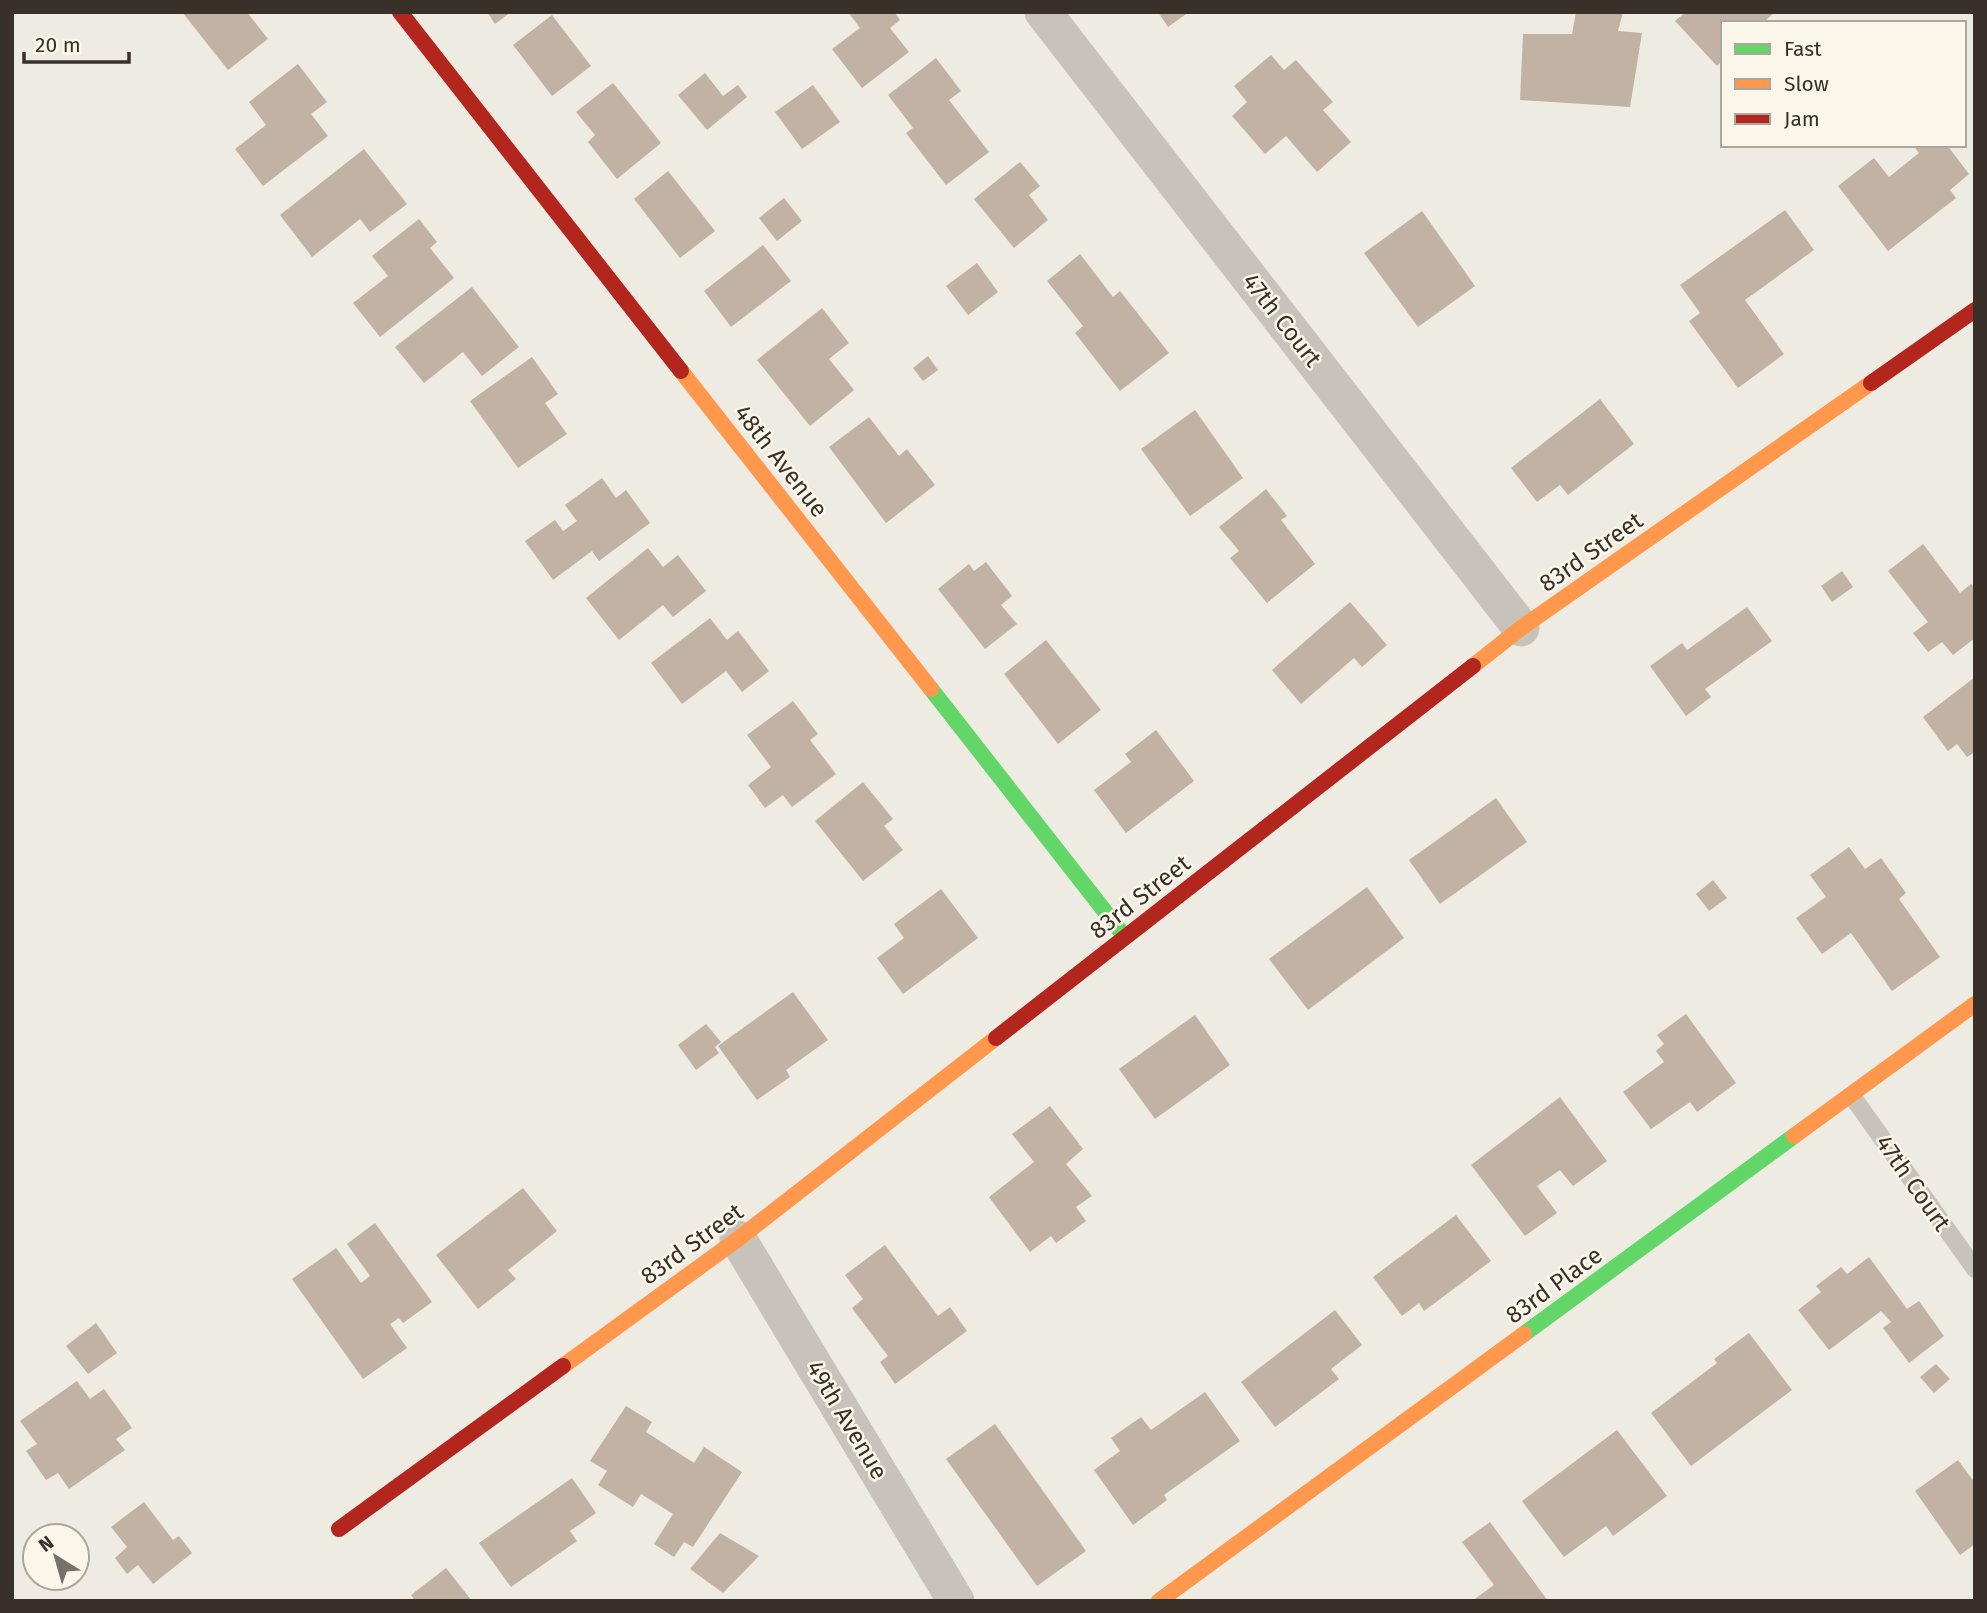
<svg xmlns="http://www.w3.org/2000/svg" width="1987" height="1613" font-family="'Fira Sans',sans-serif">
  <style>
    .building { fill: #c2b2a3 }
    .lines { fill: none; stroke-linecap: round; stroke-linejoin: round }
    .lane { stroke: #c7c3bb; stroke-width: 18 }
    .street { stroke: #c7c3bb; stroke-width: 37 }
    .fast { stroke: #63d668; stroke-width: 16 }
    .slow { stroke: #ff974d; stroke-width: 16 }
    .jam { stroke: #b3261e; stroke-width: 16 }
    .labels { text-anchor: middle; stroke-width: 5; stroke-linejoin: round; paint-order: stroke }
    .street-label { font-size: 24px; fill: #383029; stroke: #faf6ea }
  </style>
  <rect width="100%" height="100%" fill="#eeebe2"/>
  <g class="building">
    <polygon points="182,12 247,12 268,39 228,70"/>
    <polygon points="487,12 511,12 495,24"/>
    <polygon points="848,12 894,12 900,20 890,28 909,52 862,88 832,49 860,28"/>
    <polygon points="1158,12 1189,12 1168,27"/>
    <polygon points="1576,12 1623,12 1618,31 1642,33 1630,107 1520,100 1523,34 1572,34"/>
    <polygon points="1686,12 1775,12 1763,23 1723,23 1723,60 1717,66 1675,21"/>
    <polygon points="552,15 591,66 552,96 513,45"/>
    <polygon points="1271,55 1284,70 1296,60 1333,102 1323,110 1351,142 1317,172 1286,136 1265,154 1232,116 1247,102 1234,86"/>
    <polygon points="936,58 961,91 949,100 989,152 946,185 906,133 913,128 888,95"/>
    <polygon points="298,64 327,102 311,114 328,136 263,186 235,149 266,125 249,102"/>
    <polygon points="705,73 723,96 738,85 747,97 707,130 678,95"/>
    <polygon points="613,83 661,143 617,179 588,142 595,135 576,112"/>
    <polygon points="813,85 840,122 802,149 775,112"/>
    <polygon points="1913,145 1947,145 1969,174 1950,190 1956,198 1888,251 1838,186 1874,158 1889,177 1919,153"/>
    <polygon points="364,149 407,204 370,232 360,219 312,257 280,215"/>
    <polygon points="1020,162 1040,186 1029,195 1048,220 1014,248 974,199"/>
    <polygon points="668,171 715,231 680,258 634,199"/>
    <polygon points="784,198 802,221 777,241 759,218"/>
    <polygon points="1785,210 1814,250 1745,300 1784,354 1738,388 1689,321 1700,313 1680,285"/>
    <polygon points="1422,211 1475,286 1418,327 1364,253"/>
    <polygon points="419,219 437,242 430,248 454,278 380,337 353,303 388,276 372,256"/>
    <polygon points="763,245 791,281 731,327 704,291"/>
    <polygon points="1080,254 1113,297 1120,291 1169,353 1120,391 1075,333 1083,326 1047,281"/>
    <polygon points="977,263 998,292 968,315 946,286"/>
    <polygon points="472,287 519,347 482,376 463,352 424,383 395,347"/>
    <polygon points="822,308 849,343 829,359 854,390 810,426 757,360"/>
    <polygon points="928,356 938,370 923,381 913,368"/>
    <polygon points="532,357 558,394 545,403 567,434 518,468 470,401"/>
    <polygon points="1600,399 1634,444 1568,495 1560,485 1537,502 1511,468"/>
    <polygon points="1195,410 1243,478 1190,516 1141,449"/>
    <polygon points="869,417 899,456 907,449 935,485 886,523 829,447"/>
    <polygon points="602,478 616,498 626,490 650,523 599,561 592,551 553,580 525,541 555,520 563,531 577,521 565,505"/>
    <polygon points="1266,489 1287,516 1281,520 1315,564 1267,603 1230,558 1239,551 1219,527"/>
    <polygon points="1923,544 1960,593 1971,584 1975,588 1975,638 1953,655 1942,642 1928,652 1913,633 1928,622 1888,571"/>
    <polygon points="648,548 663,567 678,555 706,591 673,617 663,605 619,640 586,598"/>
    <polygon points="986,562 1012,596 1001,605 1017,624 985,649 938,589 969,564 974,571"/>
    <polygon points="1842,571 1853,587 1832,602 1821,586"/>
    <polygon points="1350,602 1387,645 1362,667 1354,658 1301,704 1272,670"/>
    <polygon points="1747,607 1772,641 1705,689 1711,697 1686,716 1650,666 1682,643 1687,650"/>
    <polygon points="710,618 727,640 738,631 769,671 742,692 726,671 682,704 651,663"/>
    <polygon points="1046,640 1101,710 1058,744 1004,674"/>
    <polygon points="1975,677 1975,752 1967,757 1957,744 1948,751 1923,717"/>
    <polygon points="793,701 818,734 810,740 836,774 792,807 783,795 765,808 748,785 771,767 747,735"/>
    <polygon points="1156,730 1194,781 1126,833 1094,790 1131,762 1125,754"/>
    <polygon points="863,782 893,819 884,826 903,850 863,881 815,821"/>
    <polygon points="1496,798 1527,842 1440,904 1409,860"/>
    <polygon points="1849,847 1865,869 1881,858 1906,893 1899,899 1940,957 1892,991 1851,933 1822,954 1796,918 1826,897 1810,875"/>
    <polygon points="1713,880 1727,898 1709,911 1696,894"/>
    <polygon points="1367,887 1404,938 1308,1010 1269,959"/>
    <polygon points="941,889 978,938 903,994 877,958 904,938 894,924"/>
    <polygon points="793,992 828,1040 786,1070 790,1077 757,1100 718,1046"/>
    <polygon points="1686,1014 1736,1083 1697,1112 1690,1102 1651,1129 1623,1092 1664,1062 1656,1051 1664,1044 1657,1035"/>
    <polygon points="1195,1015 1230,1065 1155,1119 1119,1069"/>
    <polygon points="706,1024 721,1042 715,1047 719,1053 696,1070 678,1045"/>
    <polygon points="1560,1097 1607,1161 1573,1186 1560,1170 1537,1186 1557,1213 1525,1236 1471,1165"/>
    <polygon points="1050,1106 1083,1149 1066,1164 1092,1196 1076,1207 1086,1221 1056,1243 1051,1236 1030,1252 989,1197 1034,1162 1012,1134"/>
    <polygon points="523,1188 557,1231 508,1270 516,1279 478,1309 436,1255"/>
    <polygon points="1456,1215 1491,1261 1424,1311 1419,1303 1402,1316 1373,1277"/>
    <polygon points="375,1223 432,1302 403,1323 399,1318 390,1324 407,1348 363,1379 292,1279 336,1248 361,1283 370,1276 347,1244"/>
    <polygon points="885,1245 938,1316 950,1307 967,1331 895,1384 880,1362 888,1356 852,1308 863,1299 845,1275"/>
    <polygon points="1869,1257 1907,1309 1919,1301 1944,1336 1909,1363 1883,1328 1891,1322 1881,1311 1829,1350 1798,1310 1821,1292 1816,1286 1841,1267 1847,1274"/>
    <polygon points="1335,1310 1362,1345 1331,1369 1339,1379 1275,1427 1241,1382"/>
    <polygon points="96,1323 117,1353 88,1374 66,1346"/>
    <polygon points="1749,1333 1792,1390 1691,1466 1651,1413 1717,1363 1714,1359"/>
    <polygon points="1936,1364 1950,1379 1934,1393 1920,1377"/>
    <polygon points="77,1381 90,1399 104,1389 132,1428 116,1439 125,1450 69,1489 58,1473 46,1480 26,1451 37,1444 20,1421"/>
    <polygon points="1205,1392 1240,1441 1164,1495 1167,1500 1133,1525 1094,1470 1120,1451 1111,1438 1141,1417 1151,1430"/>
    <polygon points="626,1406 652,1422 646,1432 694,1463 704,1447 742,1472 693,1547 684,1542 674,1557 654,1544 673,1514 641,1494 633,1507 598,1485 607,1471 590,1461"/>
    <polygon points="995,1424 1086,1551 1037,1586 946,1459"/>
    <polygon points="1617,1430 1667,1496 1613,1536 1606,1526 1564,1557 1522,1501"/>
    <polygon points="1958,1460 1975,1483 1975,1544 1960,1555 1915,1491"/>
    <polygon points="572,1478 596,1513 570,1531 577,1541 511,1587 479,1543"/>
    <polygon points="144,1502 173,1540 179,1536 192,1553 153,1584 138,1565 127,1574 115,1558 127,1547 111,1527"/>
    <polygon points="1490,1522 1548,1601 1472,1601 1494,1585 1462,1542"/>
    <polygon points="720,1533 759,1556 723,1593 690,1569"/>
    <polygon points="446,1568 472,1601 415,1601 411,1595"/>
  </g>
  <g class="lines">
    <polyline class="lane" points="1852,1096 1975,1269"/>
    <g class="street">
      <polyline points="1043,12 1521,628"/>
      <polyline points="738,1239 956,1601"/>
    </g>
    <g class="fast">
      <polyline points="931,689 1125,937"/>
      <polyline points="1524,1334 1794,1136"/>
    </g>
    <g class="slow">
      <polyline points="681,371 931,689"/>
      <polyline points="1473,666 1521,628 1871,383"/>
      <polyline points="1794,1136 1975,1004"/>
      <polyline points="563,1366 738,1239 996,1038"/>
      <polyline points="1159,1601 1524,1334"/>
    </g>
    <g class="jam">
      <polyline points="400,12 681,371"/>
      <polyline points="1871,383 1975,310"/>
      <polyline points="996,1038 1473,666"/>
      <polyline points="339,1529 563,1366"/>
    </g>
  </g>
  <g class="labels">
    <g class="street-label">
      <text transform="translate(1282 320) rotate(52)" y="8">47th Court</text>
      <text transform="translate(781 461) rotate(52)" y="8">48th Avenue</text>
      <text transform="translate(1591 552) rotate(-35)" y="8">83rd Street</text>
      <text transform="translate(1140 897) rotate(-38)" y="8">83rd Street</text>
      <text transform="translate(1913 1183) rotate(55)" y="8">47th Court</text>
      <text transform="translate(692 1244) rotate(-36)" y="8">83rd Street</text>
      <text transform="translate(1554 1285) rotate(-36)" y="8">83rd Place</text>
      <text transform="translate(847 1420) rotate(59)" y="8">49th Avenue</text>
    </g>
  </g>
  <rect width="1987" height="1613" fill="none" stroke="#383029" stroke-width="28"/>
  <rect x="1721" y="21" width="245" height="126" fill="#faf6ea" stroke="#aca79d" stroke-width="2"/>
  <rect x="1735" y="44" width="35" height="10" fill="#63d668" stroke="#aca79d" stroke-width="2"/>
  <text x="1784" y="56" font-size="21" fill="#383029">Fast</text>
  <rect x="1735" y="79" width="35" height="10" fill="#ff974d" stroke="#aca79d" stroke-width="2"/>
  <text x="1784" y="91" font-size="21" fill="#383029">Slow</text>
  <rect x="1735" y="114" width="35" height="10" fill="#b3261e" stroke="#aca79d" stroke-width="2"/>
  <text x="1784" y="126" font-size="21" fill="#383029">Jam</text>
  <g transform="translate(56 1557) rotate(323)"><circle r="33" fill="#faf6ea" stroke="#aca79d" stroke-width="2"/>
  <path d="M0-5L12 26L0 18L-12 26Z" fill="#78716a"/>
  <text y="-10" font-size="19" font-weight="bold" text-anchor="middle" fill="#383029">N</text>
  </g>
  <path d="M24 52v10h105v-10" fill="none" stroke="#383029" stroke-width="3.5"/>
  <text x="35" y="52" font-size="21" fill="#383029" stroke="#faf6ea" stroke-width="5" paint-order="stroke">20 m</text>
</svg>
